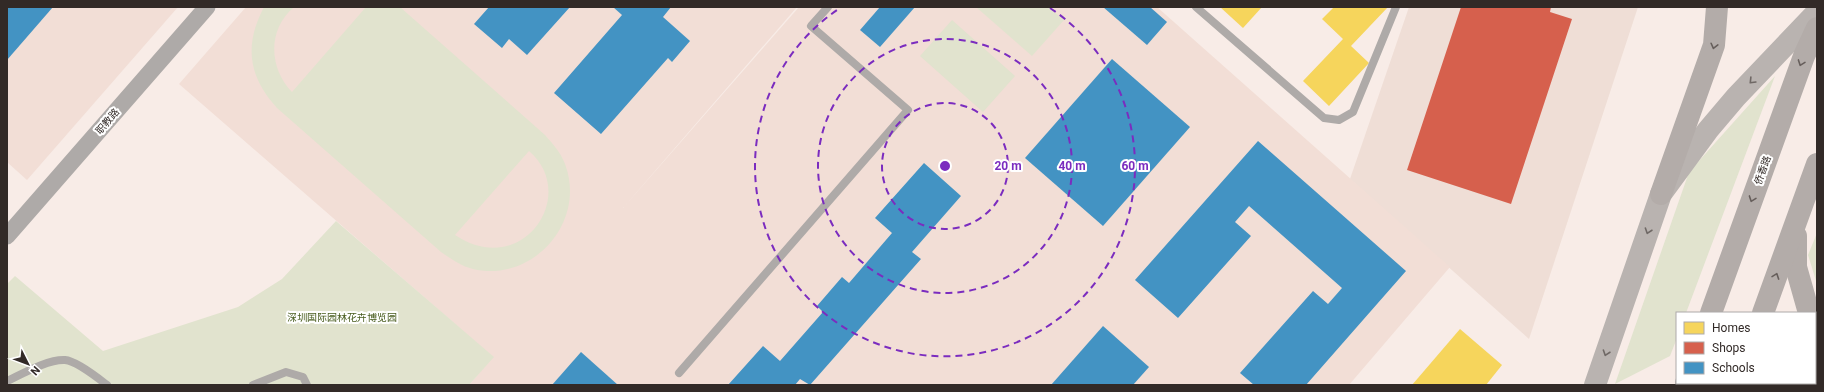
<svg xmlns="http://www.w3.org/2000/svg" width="1824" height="392" font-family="Roboto,'Noto Sans SC',sans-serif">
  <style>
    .commercial { fill: #efded6 }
    .built { fill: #f2ded6 }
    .green { fill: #e1e3ce; fill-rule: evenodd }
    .homes { fill: #f6d55c }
    .shops { fill: #d6604d }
    .schools { fill: #4393c3 }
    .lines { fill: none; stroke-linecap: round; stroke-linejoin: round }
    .lane { stroke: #aeaaa8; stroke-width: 8 }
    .street { stroke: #aeaaa8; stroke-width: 17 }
    .secondary { stroke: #b9b3b0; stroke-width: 22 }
    .primary { stroke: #b3aca9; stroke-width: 22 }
    .oneway { stroke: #665e5b }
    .oneway2 { stroke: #6f6865 }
    .ring { fill: none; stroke: #7b2cbf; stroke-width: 2; stroke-dasharray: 7 5 }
    .labels { text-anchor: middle; stroke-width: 4; stroke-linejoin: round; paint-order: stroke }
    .street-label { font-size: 10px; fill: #322a27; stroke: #fff }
    .park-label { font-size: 10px; fill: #495d1f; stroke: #fff }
    .centre { fill: #7b2cbf; stroke: #fff; stroke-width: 2 }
    .ring-label { font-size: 12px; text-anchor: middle; font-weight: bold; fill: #7b2cbf; stroke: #fff; stroke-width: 4; stroke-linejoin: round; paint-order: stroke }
  </style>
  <rect width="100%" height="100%" fill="#f8ece7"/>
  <polygon class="commercial" points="1409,7 1638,7 1529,339 1350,179"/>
  <g class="built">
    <polygon points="7,7 178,7 27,180 7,162"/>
    <polygon points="246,7 797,7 623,208 799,7 1157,7 1450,267 1349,385 469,385 493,357 179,84"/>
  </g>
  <g class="green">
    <path d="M264 7H294C267 30 269 68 292 92L366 7H400L545 135C553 144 561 153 565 164 587 222 533 283 473 269 461 266 451 259 441 252L277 108C248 76 244 45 264 7ZM529 151C580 195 522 280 455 235Z"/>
    <polygon points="976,7 1048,7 1064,20 1032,56"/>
    <polygon points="952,20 1015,76 983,112 920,56"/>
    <polygon points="1775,76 1686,313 1677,313 1677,338 1670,356 1615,384 1689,172"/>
    <polygon points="336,221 494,357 469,385 7,385 7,284 15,276 103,351 238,307 282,279"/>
    <polygon points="1817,233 1817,284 1808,255"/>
    <polygon points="1815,357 1817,362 1817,385 1762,385 1763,383 1815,383"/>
  </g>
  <g class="homes">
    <polygon points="1220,7 1262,7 1243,28"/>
    <polygon points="1334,7 1388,7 1351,46 1369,63 1329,106 1303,81 1343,39 1322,19"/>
    <polygon points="1460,329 1502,365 1486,385 1412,385"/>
  </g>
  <polygon class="shops" points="1461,7 1551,7 1550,12 1572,19 1511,204 1407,170"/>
  <g class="schools">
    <polygon points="7,7 53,7 7,60"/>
    <polygon points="489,7 570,7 527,55 509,39 502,48 474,24"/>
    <polygon points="613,7 671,7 663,17 690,41 672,62 668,58 601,134 554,93 622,15"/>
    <polygon points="880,7 915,7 880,47 860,30"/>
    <polygon points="1103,7 1150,7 1167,22 1147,45"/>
    <polygon points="1112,59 1190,127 1103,226 1025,158"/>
    <polygon points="1258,141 1406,271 1306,385 1254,385 1240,373 1313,291 1328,304 1342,288 1249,206 1235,222 1251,236 1178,318 1135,280"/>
    <polygon points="924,163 961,196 912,252 921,259 810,385 800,379 795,385 728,385 763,346 780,361 823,312 817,306 842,277 849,283 892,233 875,218"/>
    <polygon points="1103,326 1149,367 1133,385 1051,385"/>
    <polygon points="581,352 618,385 552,385"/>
  </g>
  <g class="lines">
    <g class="lane">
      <polyline points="1196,7 1324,118 1339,120 1353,112 1396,7"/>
      <polyline points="679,373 908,110 811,26 828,7"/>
      <path d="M7 381C22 374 48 359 65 360 77 361 98 378 107 385"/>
      <polyline points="253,385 286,372 303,377 307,385"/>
    </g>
    <polyline class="street" points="7,236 207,7"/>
    <polyline class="secondary" points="1595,385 1661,194 1708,130 1736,97 1817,12"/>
    <g class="primary">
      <polyline points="1661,194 1714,45 1717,7"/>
      <polyline points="1796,236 1796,267 1809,313"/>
      <polyline points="1711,313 1804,56 1817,28"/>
      <polyline points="1763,313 1817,164"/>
      <polyline points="1815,330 1817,336"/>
      <polyline points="1686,385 1686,383"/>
      <polyline points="1737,385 1738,383"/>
    </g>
  </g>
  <defs><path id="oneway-chevron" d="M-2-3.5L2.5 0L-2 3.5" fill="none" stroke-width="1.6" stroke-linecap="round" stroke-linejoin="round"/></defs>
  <g class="oneway">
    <use href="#oneway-chevron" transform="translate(1714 46) rotate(104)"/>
    <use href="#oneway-chevron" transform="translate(1801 63) rotate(110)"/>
    <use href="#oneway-chevron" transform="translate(1752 199) rotate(110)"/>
    <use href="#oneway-chevron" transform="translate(1776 276) rotate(-70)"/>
  </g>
  <g class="oneway2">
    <use href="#oneway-chevron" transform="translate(1752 81) rotate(134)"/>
    <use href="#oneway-chevron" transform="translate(1648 231) rotate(109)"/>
    <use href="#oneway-chevron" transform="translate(1606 353) rotate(109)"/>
  </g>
  <g class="ring">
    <circle cx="945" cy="166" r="63"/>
    <circle cx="945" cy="166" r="127"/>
    <path d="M1050 8A190 190 0 1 1 840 8"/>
  </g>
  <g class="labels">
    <g class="street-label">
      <text transform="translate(107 121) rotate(-49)" y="4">职教路</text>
      <text transform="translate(1762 170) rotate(-70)" y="4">侨香路</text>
    </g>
    <g class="park-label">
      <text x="342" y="321">深圳国际园林花卉博览园</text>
    </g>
  </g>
  <circle cx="945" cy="166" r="6" class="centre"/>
  <g class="ring-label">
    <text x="1008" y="170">20 m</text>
    <text x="1072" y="170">40 m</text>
    <text x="1135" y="170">60 m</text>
  </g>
  <rect width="1824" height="392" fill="none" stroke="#322a27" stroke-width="16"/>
  <rect x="1676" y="312" width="140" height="72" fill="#ffffff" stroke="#adaaa9"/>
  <rect x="1684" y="322" width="20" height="12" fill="#f6d55c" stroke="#adaaa9"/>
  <text x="1712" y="332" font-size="12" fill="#322a27">Homes</text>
  <rect x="1684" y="342" width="20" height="12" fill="#d6604d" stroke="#adaaa9"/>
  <text x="1712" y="352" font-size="12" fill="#322a27">Shops</text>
  <rect x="1684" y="362" width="20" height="12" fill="#4393c3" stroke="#adaaa9"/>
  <text x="1712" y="372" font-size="12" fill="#322a27">Schools</text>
  <g transform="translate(28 364) rotate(132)" stroke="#ffffff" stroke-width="3" paint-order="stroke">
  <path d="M0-3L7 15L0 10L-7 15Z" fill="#322a27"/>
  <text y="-6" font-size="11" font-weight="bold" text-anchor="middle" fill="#322a27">N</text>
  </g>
</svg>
